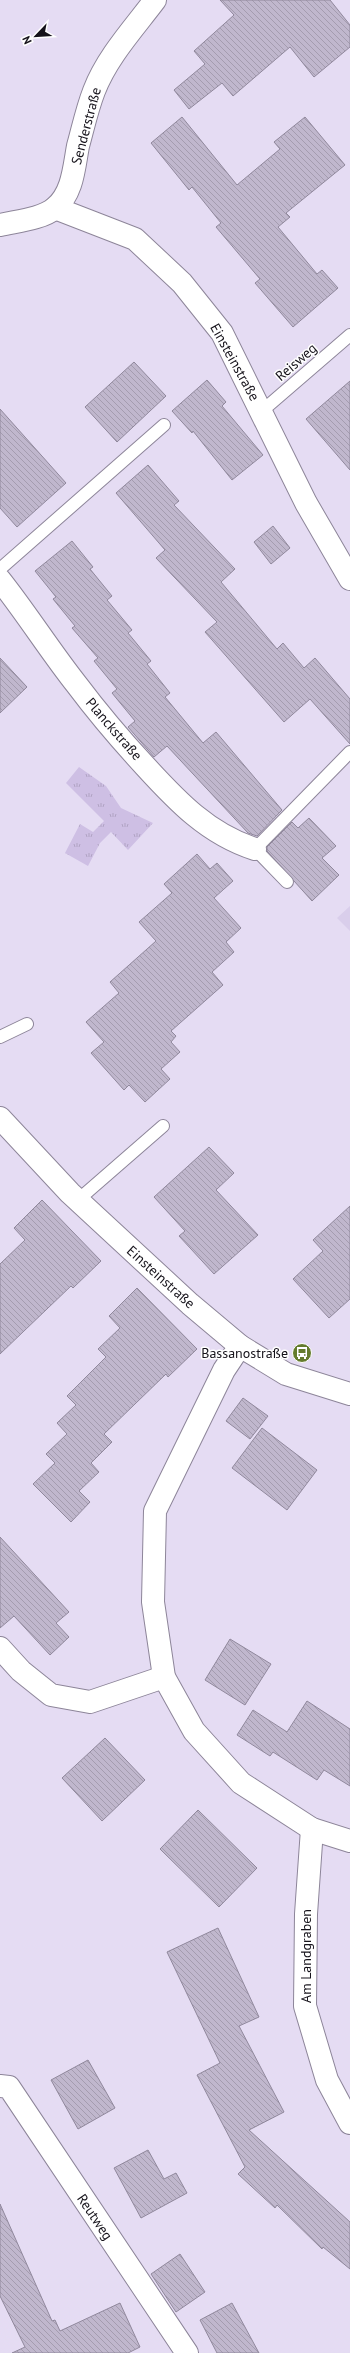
<svg xmlns="http://www.w3.org/2000/svg" width="350" height="2353" font-family="'PT Sans',sans-serif">
  <style>
    .built { fill: #d9ceeb }
    .grass { fill: url(#grass-tufts) }
    .building { fill: url(#building-back-hatch); stroke: #90889c }
    .lines { fill: none; stroke-linecap: round; stroke-linejoin: round }
    .service-casing { stroke: #8d8599; stroke-width: 14 }
    .minor-casing { stroke: #8d8599; stroke-width: 24 }
    .service { stroke: #fff; stroke-width: 12 }
    .minor { stroke: #fff; stroke-width: 22 }
    .labels { text-anchor: middle; stroke-width: 3; stroke-linejoin: round; paint-order: stroke }
    .street-label { font-size: 14px; fill: #15121a; stroke: #fff }
    .poi-label { font-size: 14px; fill: #15121a; stroke: #fff; text-anchor: end }
  </style>
  <defs>
    <pattern id="grass-tufts" width="24" height="20" patternUnits="userSpaceOnUse"><rect width="24" height="20" fill="#cebfe4"/><path d="M3 7l-1-3M5 7V3M7 7l1-3M15 17l-1-3M17 17v-4M19 17l1-3" fill="none" stroke="#b0a3c3"/></pattern>
    <pattern id="building-back-hatch" width="6" height="6" patternUnits="userSpaceOnUse"><rect width="6" height="6" fill="#c0b7cd"/><path d="M-1 5l2 2M0 0l6 6M5-1l2 2" fill="none" stroke="#a49caf"/></pattern>
  </defs>
  <rect width="100%" height="100%" fill="#e5dcf3"/>
  <polygon class="built" points="350,906 350,931 337,918"/>
  <polygon class="grass" points="79,767 106,786 121,808 153,823 128,850 111,832 100,843 88,866 65,853 80,824 93,832 104,821 66,783"/>
  <g class="building">
    <polygon points="220,0 330,0 350,25 350,47 314,77 290,47 233,96 222,83 189,109 174,90 205,64 194,51 234,15"/>
    <polygon points="182,117 237,185 280,149 274,142 305,117 345,165 286,213 290,217 278,227 317,274 322,270 338,288 293,327 255,283 260,279 216,227 221,223 192,187 189,190 151,143"/>
    <polygon points="134,362 166,396 117,442 85,407"/>
    <polygon points="207,380 226,402 222,406 263,455 232,480 193,431 192,433 172,411"/>
    <polygon points="350,381 350,470 306,419"/>
    <polygon points="0,409 66,483 17,527 0,508"/>
    <polygon points="148,465 179,501 174,505 235,569 221,582 277,649 283,643 304,668 315,658 350,699 350,744 310,699 284,722 205,632 217,622 156,558 165,550 116,493"/>
    <polygon points="273,526 290,548 271,564 254,542"/>
    <polygon points="72,541 93,567 90,569 112,596 107,600 132,630 128,633 151,661 147,664 170,693 165,697 203,743 216,732 282,810 257,836 248,833 167,746 154,757 128,727 135,721 112,693 117,689 94,661 98,658 72,628 75,626 53,599 56,597 35,571"/>
    <polygon points="0,658 27,687 0,713"/>
    <polygon points="309,818 336,846 322,858 339,875 312,901 267,851 267,847 292,822 298,828"/>
    <polygon points="197,854 210,869 217,863 233,881 214,898 241,928 226,942 234,952 212,972 223,985 171,1031 176,1036 171,1042 180,1052 161,1069 170,1079 145,1102 129,1085 124,1090 91,1053 104,1042 86,1022 119,993 110,982 156,941 139,922 172,893 164,884"/>
    <polygon points="209,1147 234,1173 216,1190 258,1235 214,1274 179,1236 185,1231 154,1197"/>
    <polygon points="42,1200 101,1261 73,1288 71,1286 0,1354 0,1264 25,1240 14,1228"/>
    <polygon points="350,1206 350,1299 329,1318 293,1279 323,1251 313,1240"/>
    <polygon points="137,1288 197,1349 168,1377 166,1374 104,1434 112,1442 91,1463 99,1472 79,1491 90,1502 71,1522 33,1484 55,1463 46,1454 67,1434 57,1423 76,1405 67,1396 106,1357 98,1349 120,1328 109,1316"/>
    <polygon points="243,1398 268,1416 250,1439 226,1421"/>
    <polygon points="262,1428 317,1470 287,1510 232,1468"/>
    <polygon points="0,1537 69,1612 56,1623 69,1637 50,1655 14,1616 0,1628"/>
    <polygon points="230,1639 271,1664 245,1705 205,1680"/>
    <polygon points="307,1701 350,1729 350,1786 324,1770 317,1780 273,1752 270,1756 237,1735 253,1710 287,1732"/>
    <polygon points="105,1738 145,1780 102,1821 62,1778"/>
    <polygon points="198,1810 257,1868 219,1907 160,1849"/>
    <polygon points="218,1928 259,2017 239,2026 284,2112 249,2130 350,2222 350,2269 323,2247 322,2249 277,2205 275,2208 238,2174 245,2167 197,2075 220,2063 167,1952"/>
    <polygon points="88,2060 115,2108 78,2129 51,2080"/>
    <polygon points="148,2150 164,2179 176,2173 187,2193 141,2218 114,2168"/>
    <polygon points="0,2204 52,2321 55,2320 60,2331 120,2303 140,2347 128,2353 12,2353 25,2347 0,2296"/>
    <polygon points="180,2254 205,2292 176,2312 151,2274"/>
    <polygon points="232,2303 259,2353 217,2353 200,2320"/>
  </g>
  <g class="lines">
    <g class="service-casing">
      <g id="service">
        <polyline points="262,411 350,335"/>
        <polyline points="0,569 164,425"/>
        <polyline points="287,882 255,849 350,752"/>
        <polyline points="0,1037 27,1024"/>
        <polyline points="78,1200 163,1126"/>
      </g>
    </g>
    <g class="minor-casing">
      <g id="minor">
        <polyline points="55,208 135,239 182,283 222,333 306,503 350,579"/>
        <path d="M0 225C17 221 42 219 55 208 73 193 74 167 78 146 83 128 87 109 94 91 107 57 134 28 155 0"/>
        <path d="M0 580C27 614 50 651 77 685 98 713 121 740 145 766 177 801 208 834 255 849"/>
        <polyline points="0,1118 70,1193 190,1304 240,1346 286,1374 350,1394"/>
        <polyline points="240,1346 224,1370 155,1511 153,1602 164,1677 194,1731 241,1783 312,1829 350,1841"/>
        <polyline points="0,1648 21,1671 51,1695 90,1702 164,1677"/>
        <polyline points="312,1829 306,1914 305,2006 327,2080 350,2123"/>
        <polyline points="0,2086 9,2087 187,2353"/>
      </g>
    </g>
    <use href="#service" class="service"/>
    <use href="#minor" class="minor"/>
  </g>
  <defs>
    <g id="bus-disc" transform="scale(1)"><circle r="9.5" fill="#647b2c" stroke="#fff"/><path d="M-5-6H5V4H4V6H2V4H-2V6H-4V4H-5ZM-3.5-4V0h7V-4ZM-3.5 1.2v1.5H-2V1.2ZM2 1.2v1.5H3.5V1.2Z" fill="#fff"/></g>
  </defs>
  <g fill-rule="evenodd">
    <use href="#bus-disc" x="302" y="1353"/>
  </g>
  <g class="labels">
    <g class="street-label">
      <text transform="translate(86 126) rotate(-75)" y="5">Senderstraße</text>
      <text transform="translate(235 362) rotate(61)" y="5">Einsteinstraße</text>
      <text transform="translate(296 362) rotate(-41)" y="5">Reisweg</text>
      <text transform="translate(114 729) rotate(49)" y="5">Planckstraße</text>
      <text transform="translate(161 1277) rotate(42)" y="5">Einsteinstraße</text>
      <text transform="translate(306 1956) rotate(-90)" y="5">Am Landgraben</text>
      <text transform="translate(95 2217) rotate(56)" y="5">Reutweg</text>
    </g>
    <g class="poi-label">
      <text x="288" y="1358">Bassanostraße</text>
    </g>
  </g>
  <g transform="translate(36 36) rotate(245)" stroke="#ffffff" stroke-width="3" paint-order="stroke">
  <path d="M0-3L7 15L0 10L-7 15Z" fill="#15121a"/>
  <text y="-6" font-size="11" font-weight="bold" text-anchor="middle" fill="#15121a">N</text>
  </g>
</svg>
